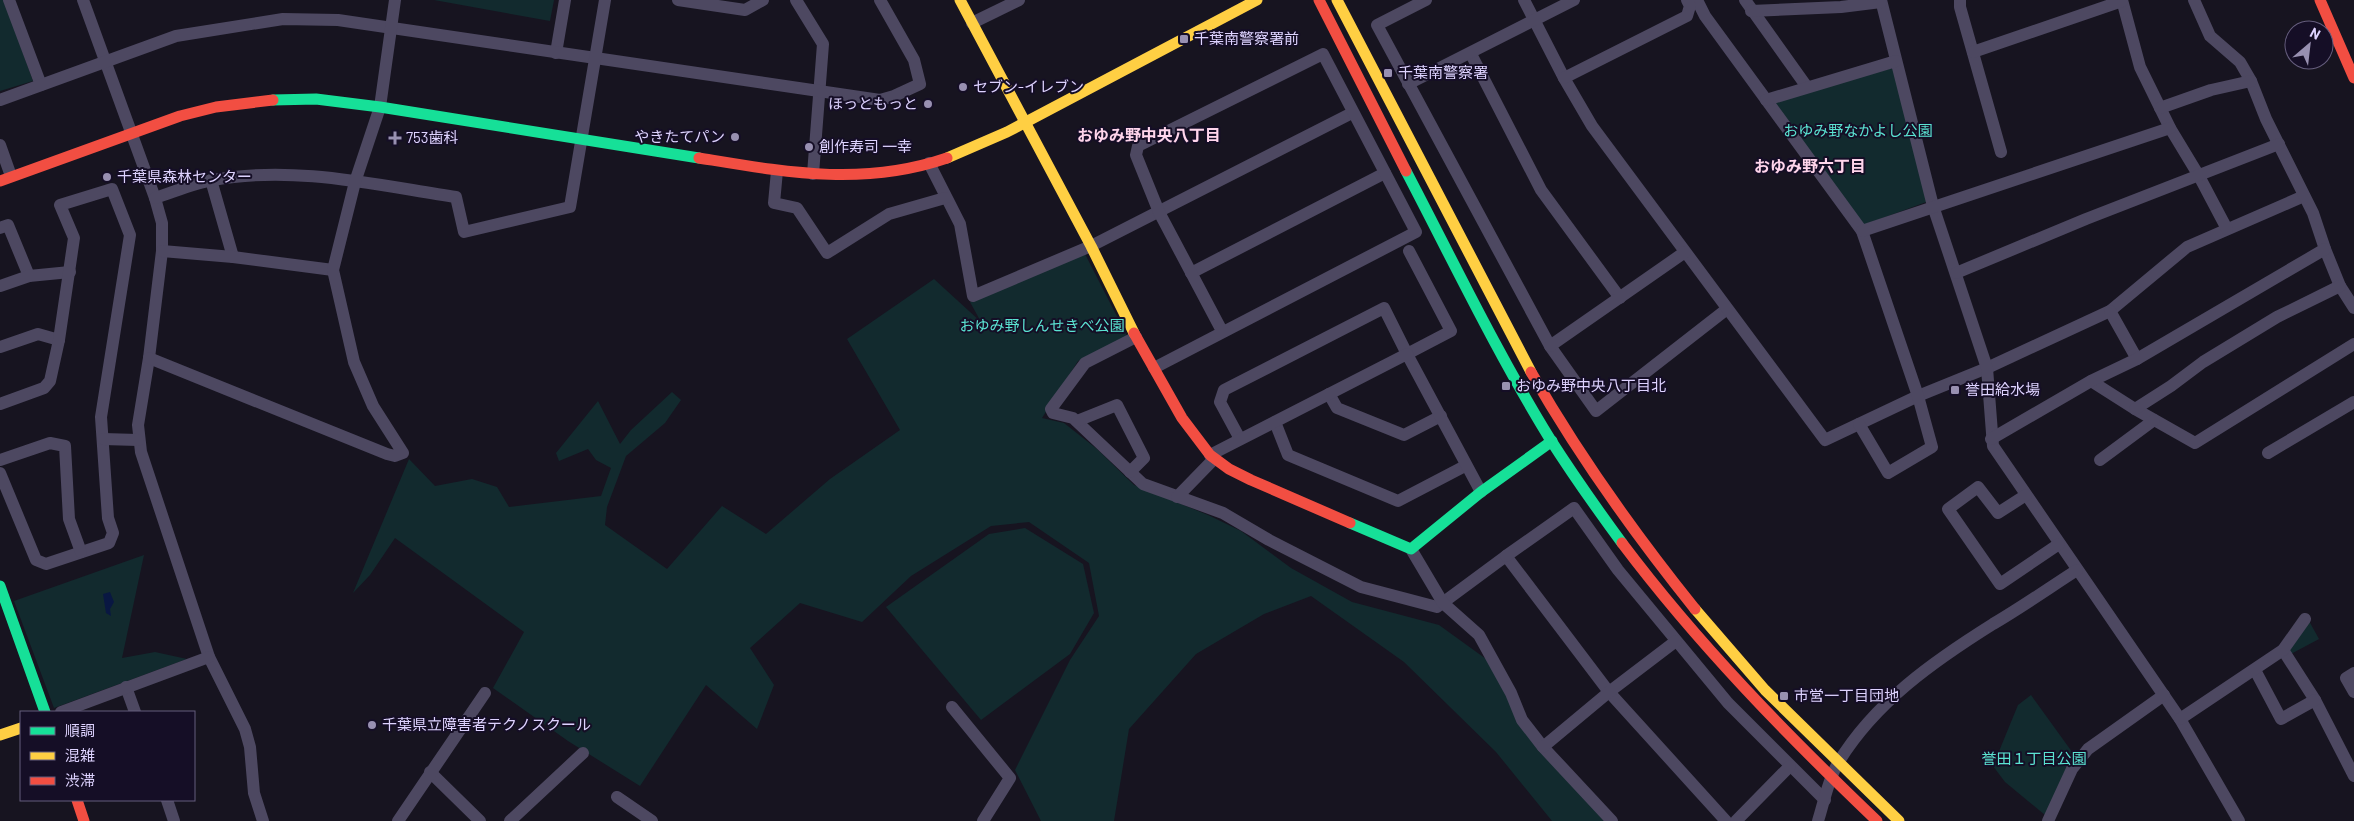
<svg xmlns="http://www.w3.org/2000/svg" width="2354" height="821" font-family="Barlow,'Noto Sans JP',sans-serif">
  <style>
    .green { fill: #122a2e }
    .water { fill: #091742 }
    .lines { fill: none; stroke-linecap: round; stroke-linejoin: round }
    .street { stroke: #4d4861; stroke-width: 12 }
    .fast { stroke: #16e098; stroke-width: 11 }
    .slow { stroke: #ffcf43; stroke-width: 11 }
    .jam { stroke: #f24e42; stroke-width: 11 }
    .poi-dot { fill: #9890b1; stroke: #150e26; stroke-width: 2 }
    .labels { text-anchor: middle; stroke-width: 4; stroke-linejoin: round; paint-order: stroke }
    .poi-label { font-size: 15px; fill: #ded3ff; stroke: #150e26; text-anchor: start }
    .park-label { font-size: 15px; fill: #5be3d2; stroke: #150e26 }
    .neighbourhood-label { font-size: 16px; font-weight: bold; fill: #ffd5eb; stroke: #150e26 }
  </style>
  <rect width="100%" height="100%" fill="#171420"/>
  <g class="green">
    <polygon points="0,0 4,0 33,81 0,91"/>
    <polygon points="434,0 554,0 550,21"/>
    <polygon points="1896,67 1929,201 1861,226 1774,101"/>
    <polygon points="1085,254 1127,336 1078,361 1042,418 1064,423 1097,449 1134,485 1208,515 1241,531 1291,568 1352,602 1439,625 1493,664 1515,716 1604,821 1552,821 1496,752 1404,662 1311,596 1264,614 1196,654 1129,729 1114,821 1041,821 1015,770 1070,660 1099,616 1089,563 1029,522 991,526 911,576 862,622 800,603 750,648 774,685 757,729 706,685 640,786 568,741 493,688 524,632 395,538 370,575 353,593 409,459 435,486 472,479 497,487 509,507 601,496 611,468 596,460 588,449 559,461 556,453 598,401 620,444 631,430 672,392 681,400 665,423 626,456 607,507 605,525 667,569 722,506 766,534 830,479 900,430 847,339 934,279 981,322 970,302"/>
    <polygon points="1025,528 1083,564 1094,613 1070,654 981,720 886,607 989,534"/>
    <polygon points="144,555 122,658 155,652 187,659 54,708 14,601"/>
    <polygon points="2309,621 2319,639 2289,655 2286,651"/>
    <polygon points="2031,695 2075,756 2045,815 2005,782 1993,766 2018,705"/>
  </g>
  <polygon class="water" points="110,592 114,602 110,609 111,616 106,613 103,594"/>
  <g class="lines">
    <g class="street">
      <polyline points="9,0 41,85"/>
      <polyline points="83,0 155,198 162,223 162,251 149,358 138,425 141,452 209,657 245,729 250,747 254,793 263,821"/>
      <polyline points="678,0 745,10 763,0"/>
      <polyline points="796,0 823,44 813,174"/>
      <polyline points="1426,0 1377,25 1550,346 1596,411 1727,309"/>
      <polyline points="1524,0 1564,78 1592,126 1825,440 1918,396 1987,368 2110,311 2187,247 2304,196"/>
      <polyline points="1697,0 1705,16 1862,231 1918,396 1932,447 1888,473 1859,424"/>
      <polyline points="1745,0 1807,87"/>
      <polyline points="1881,0 1933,206 1987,368 1993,446 2180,719 2239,821"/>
      <polyline points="1960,0 1960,7 2001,152"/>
      <polyline points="2122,0 2140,67 2170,128 2199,176 2227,229"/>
      <polyline points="2194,0 2210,36 2240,62 2251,81 2266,119 2313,213 2325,249 2340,286 2354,308"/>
      <polyline points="1751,11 1841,7 1881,2"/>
      <polyline points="972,23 1019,0"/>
      <polyline points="1973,52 2122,1"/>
      <polyline points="556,53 565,0"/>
      <polyline points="1471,54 1541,190 1620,298"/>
      <polyline points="1564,78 1687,16 1690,6 1687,0"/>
      <polyline points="1408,84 1574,0"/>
      <polyline points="0,100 176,36 283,19 338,20 880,100 894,96 920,84 914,60 880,0"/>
      <polyline points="1766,100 1896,61"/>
      <polyline points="2160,108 2211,90 2251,81"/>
      <polyline points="0,145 11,176"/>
      <polyline points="929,163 960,224 973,296 1091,246 1352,113"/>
      <polyline points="777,171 774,203 797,208 827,253 889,214 945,198"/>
      <polyline points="211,180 233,257"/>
      <path d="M155 198C174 192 194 183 213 180 294 165 376 185 456 197L464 232 570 207 605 0"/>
      <polyline points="0,228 8,225 29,276"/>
      <polyline points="1862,231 2170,128"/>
      <polyline points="162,251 233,257 333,270"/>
      <polyline points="1191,273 1385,173"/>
      <polyline points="1956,273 2086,219 2279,144"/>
      <polyline points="0,286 29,276 70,272"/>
      <polyline points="2110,311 2137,359"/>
      <polyline points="1136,337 1085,363 1051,409 1053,413 1073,418 1143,484 1223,513 1269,540 1361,587 1437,607 1506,556 1609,692 1726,821"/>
      <polyline points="1550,346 1685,252"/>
      <polyline points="0,347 38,334 59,340"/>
      <polyline points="149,358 387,454 395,456 403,453 373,406 354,362 333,270 355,182 380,107 395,0"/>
      <polyline points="1154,368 1416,232 1323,54 1138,146 1136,155 1159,212 1222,331"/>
      <polyline points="2091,381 2135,409 2195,443 2354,344"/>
      <polyline points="1329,394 1337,408 1404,435 1441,416"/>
      <polyline points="0,404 44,388 50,381 59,340 74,238 60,205 112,189 130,235 101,417 108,518 113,533 109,543 46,564 36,560 0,473"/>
      <polyline points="2135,409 2171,386 2203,362 2277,317 2340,286"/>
      <polyline points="1077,421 1117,405 1144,458 1130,472"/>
      <polyline points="1275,422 1288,455 1398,501 1465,466"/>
      <polyline points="103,439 138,440"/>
      <polyline points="1240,439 1220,402 1224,390 1384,308 1407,354 1451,331 1409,251"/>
      <polyline points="1991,439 2091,381 2137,359 2325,249"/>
      <polyline points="2268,453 2354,402"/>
      <polyline points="1210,455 1407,354 1481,492"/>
      <polyline points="0,460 50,443 65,446 69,519 81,552"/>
      <polyline points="2100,460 2154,420"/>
      <polyline points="2026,495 1998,513 1978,487 1948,509 2000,584 2059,544"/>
      <polyline points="1177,497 1214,459"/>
      <polyline points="1411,549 1443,603 1479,635 1511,693 1522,720 1543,747 1612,821"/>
      <polyline points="1506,556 1574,508 1618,570 1728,703 1825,800"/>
      <polyline points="2283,650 2315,700 2354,776"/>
      <polyline points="2255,670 2281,719 2315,700"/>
      <polyline points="2354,673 2346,678 2354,692"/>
      <polyline points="126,687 135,712"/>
      <polyline points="952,707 1010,778 983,821"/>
      <polyline points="61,712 209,657"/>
      <polyline points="2180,719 2283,650 2305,619"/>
      <polyline points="1543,747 1609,692 1676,641"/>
      <polyline points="430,772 480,821"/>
      <polyline points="617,797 652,821"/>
      <polyline points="167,800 174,821"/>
      <polyline points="398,821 485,693"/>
      <polyline points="510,821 583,753"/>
      <polyline points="1736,821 1790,766"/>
      <path d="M1818 821C1824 802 1828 780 1838 763 1875 702 1934 661 1993 624 2022 607 2049 588 2077 570"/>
      <polyline points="2048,821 2072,769 2088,749 2164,695"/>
    </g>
    <g class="fast">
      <polyline points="273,100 316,99 380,107 699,158"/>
      <path d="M1406 171C1453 261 1497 353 1550 439 1573 475 1597 509 1622 543"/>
      <polyline points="1350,523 1411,549 1481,492 1552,441"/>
      <polyline points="0,586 45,712"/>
    </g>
    <g class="slow">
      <polyline points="960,0 1091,246 1134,333"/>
      <polyline points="1337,0 1531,372"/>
      <polyline points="947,158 1007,132 1257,0"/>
      <polyline points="1695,609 1765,690 1899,821"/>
      <polyline points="0,735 21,728"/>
    </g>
    <g class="jam">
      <polyline points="1319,0 1406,171"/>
      <polyline points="2320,0 2354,78"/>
      <path d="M699 158C785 172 862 187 947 158"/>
      <polyline points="0,181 180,116 216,107 273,100"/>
      <polyline points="1134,333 1182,418 1210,455 1229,469 1251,480 1350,523"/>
      <path d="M1531 372C1579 456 1634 533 1695 609"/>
      <path d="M1622 543C1698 644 1786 734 1877 821"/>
      <polyline points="77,800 84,821"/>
    </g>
  </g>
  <g class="poi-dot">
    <rect x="1179" y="34" width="10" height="10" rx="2.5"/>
    <rect x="1383" y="68" width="10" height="10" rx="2.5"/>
    <circle cx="963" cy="87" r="5"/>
    <circle cx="928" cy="104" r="5"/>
    <circle cx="735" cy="137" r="5"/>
    <path d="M392.5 130.5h5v5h5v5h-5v5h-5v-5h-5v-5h5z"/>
    <circle cx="809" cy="147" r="5"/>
    <circle cx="107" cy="177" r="5"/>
    <rect x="1501" y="381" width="10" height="10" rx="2.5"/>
    <rect x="1950" y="385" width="10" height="10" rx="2.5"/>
    <rect x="1779" y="691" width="10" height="10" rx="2.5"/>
    <circle cx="372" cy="725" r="5"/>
  </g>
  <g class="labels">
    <g class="poi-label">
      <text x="1194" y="44">千葉南警察署前</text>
      <text x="1398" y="78">千葉南警察署</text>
      <text x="973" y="92">セブン-イレブン</text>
      <text x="918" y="109" text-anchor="end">ほっともっと</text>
      <text x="725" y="142" text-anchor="end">やきたてパン</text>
      <text x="406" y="143">753歯科</text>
      <text x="819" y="152">創作寿司 一幸</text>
      <text x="117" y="182">千葉県森林センター</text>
      <text x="1516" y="391">おゆみ野中央八丁目北</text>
      <text x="1965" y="395">誉田給水場</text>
      <text x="1794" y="701">市営一丁目団地</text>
      <text x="382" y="730">千葉県立障害者テクノスクール</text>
    </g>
    <g class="park-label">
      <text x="1858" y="136">おゆみ野なかよし公園</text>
      <text x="1042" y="331">おゆみ野しんせきべ公園</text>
      <text x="2034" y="764">誉田１丁目公園</text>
    </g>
    <g class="neighbourhood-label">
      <text x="1149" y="141">おゆみ野中央八丁目</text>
      <text x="1810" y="172">おゆみ野六丁目</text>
    </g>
  </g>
  <rect x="20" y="711" width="175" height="90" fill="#150e26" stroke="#655d7d"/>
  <rect x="30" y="727" width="25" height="8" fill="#16e098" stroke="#655d7d"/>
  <text x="65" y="736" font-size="15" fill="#ded3ff">順調</text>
  <rect x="30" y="752" width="25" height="8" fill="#ffcf43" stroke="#655d7d"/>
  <text x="65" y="761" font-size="15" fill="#ded3ff">混雑</text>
  <rect x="30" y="777" width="25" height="8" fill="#f24e42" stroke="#655d7d"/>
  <text x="65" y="786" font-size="15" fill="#ded3ff">渋滞</text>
  <g transform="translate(2309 45) rotate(28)"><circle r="24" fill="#150e26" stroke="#655d7d"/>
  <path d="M0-4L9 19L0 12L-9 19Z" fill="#9890b1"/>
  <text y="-8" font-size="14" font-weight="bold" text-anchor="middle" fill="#ded3ff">N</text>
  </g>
</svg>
